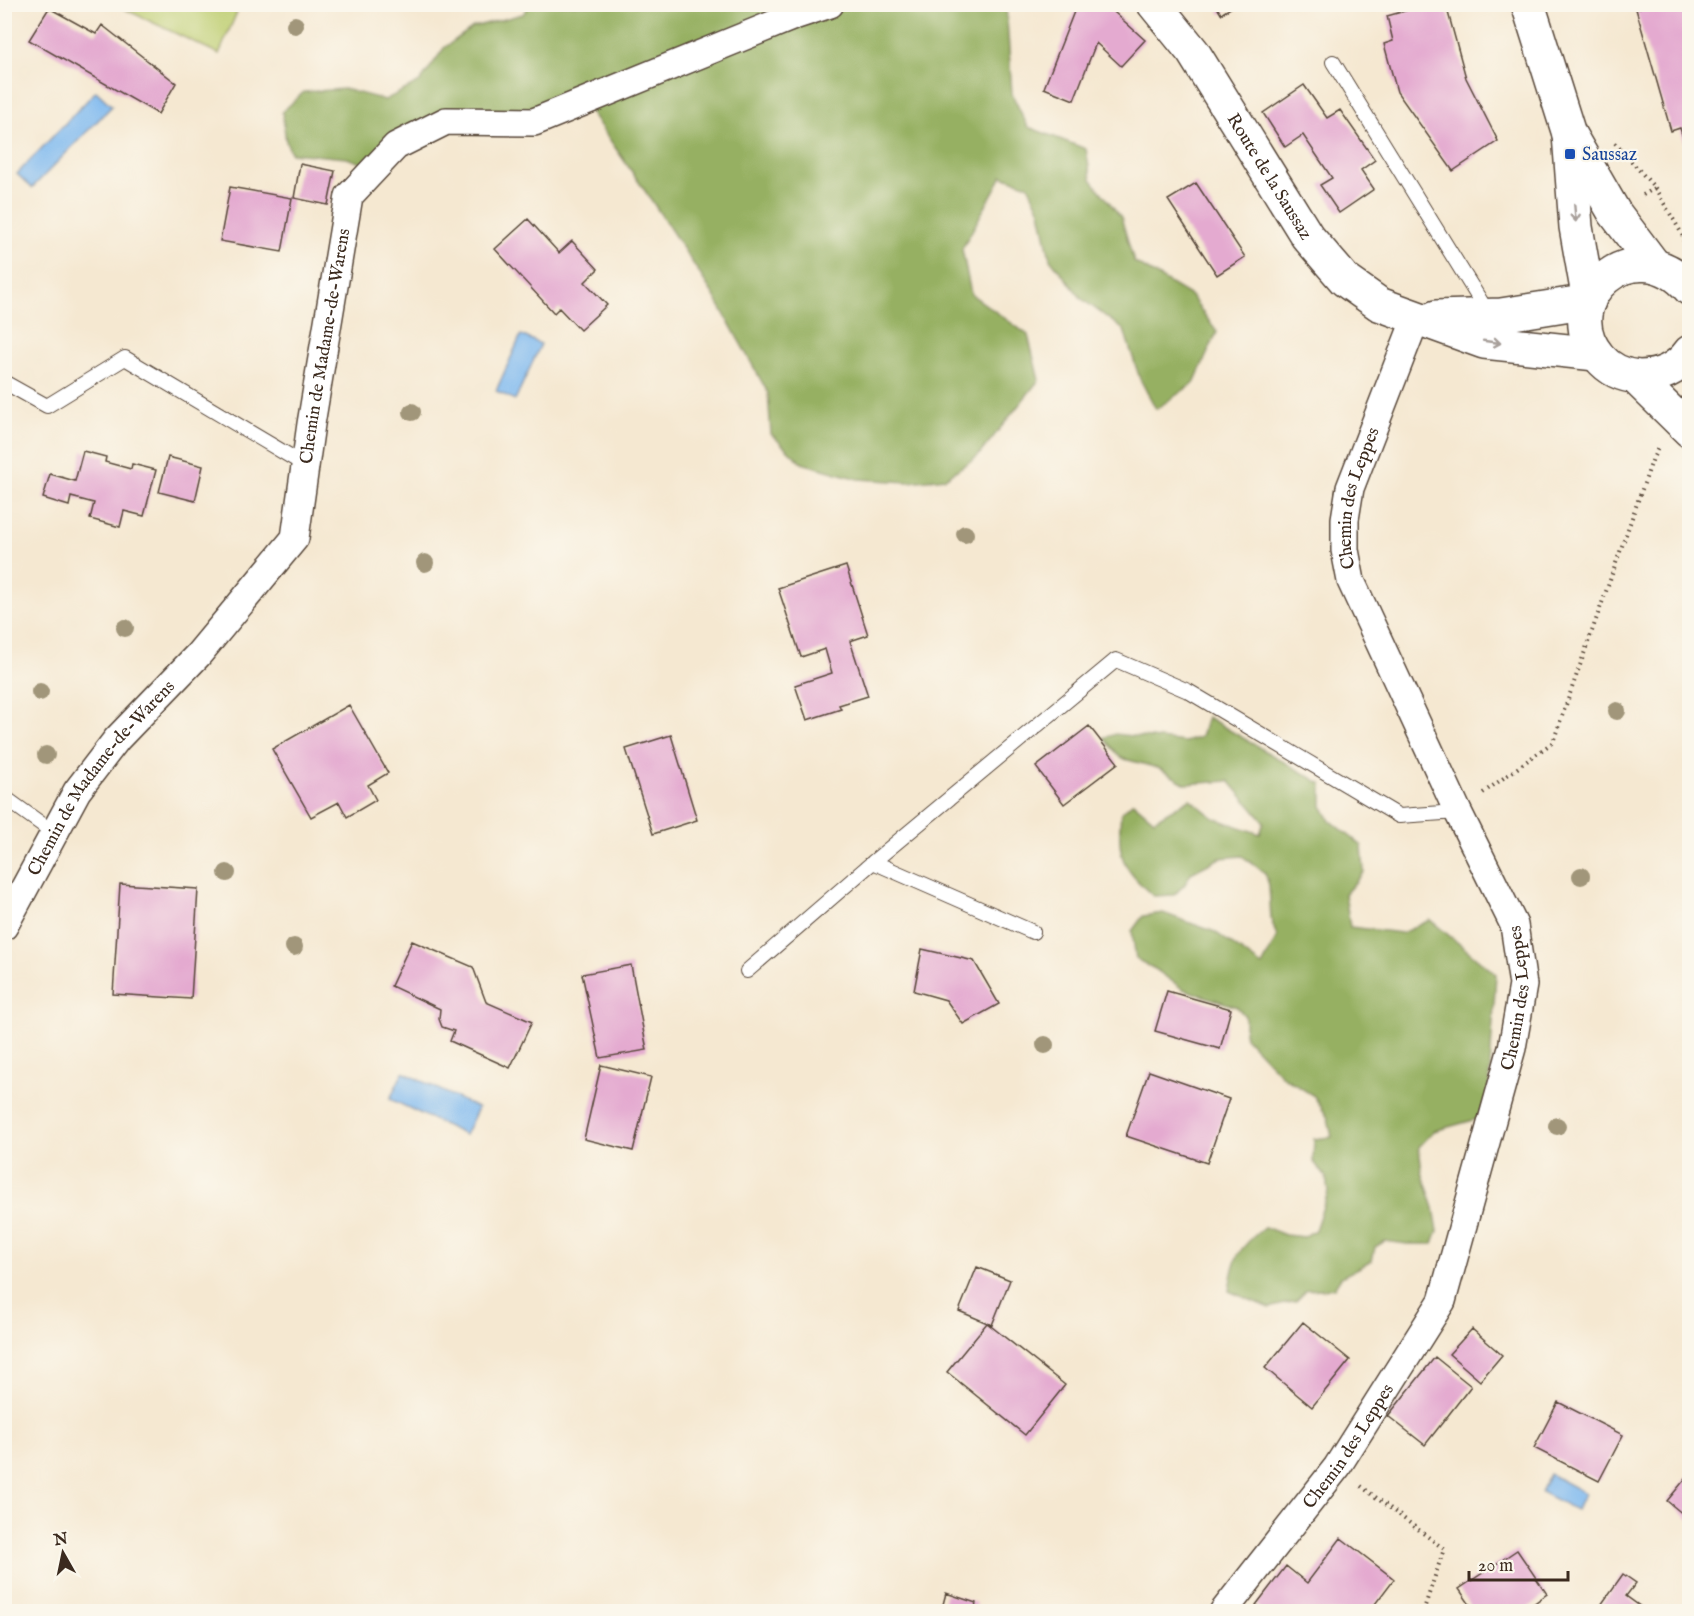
<svg xmlns="http://www.w3.org/2000/svg" width="1694" height="1616" font-family="'IM FELL English',serif">
<style>
.green{fill:#bdcd6f;stroke:#7c7c46;stroke-width:1.5}
.forest{fill:#96b062;stroke:#686d40;stroke-width:1.5}
.water{fill:#7db8ef;stroke:#5c7186;stroke-width:1.5}
.building{fill:#e4aad0}
.lines{fill:none;stroke-linecap:round;stroke-linejoin:round}
.lane-casing{stroke:#574639;stroke-width:16}
.street-casing{stroke:#574639;stroke-width:30}
.secondary-casing{stroke:#574639;stroke-width:36}
.path{stroke:#574639;stroke-width:4;stroke-dasharray:1.5 4.5;stroke-linecap:butt}
.lane{stroke:#fff;stroke-width:14}
.street{stroke:#fff;stroke-width:27}
.secondary{stroke:#fff;stroke-width:33}
.tree{fill:#a1967a}
.oneway{stroke:#a79f9a}
.transit-dot{fill:#1a4fb4;stroke:#fbf7ec;stroke-width:2}
.labels{text-anchor:middle;stroke-width:4.5;stroke-linejoin:round;paint-order:stroke}
.transit-label{font-size:18px;fill:#164399;stroke:#fbf7ec;text-anchor:start}
.street-label{font-size:18px;fill:#3b2a1e;stroke:#fbf7ec}
</style>
<rect width="100%" height="100%" fill="#fbf7ec"/>
<filter id="ink" filterUnits="userSpaceOnUse"><feTurbulence type="fractalNoise" baseFrequency=".0167" numOctaves="2"/><feDisplacementMap in="SourceGraphic" scale="12" xChannelSelector="R" yChannelSelector="G"/><feConvolveMatrix kernelMatrix="1 2 1 2 8 2 1 2 1" color-interpolation-filters="sRGB"/></filter>
<filter id="wash" filterUnits="userSpaceOnUse"><feTurbulence type="fractalNoise" baseFrequency=".008" numOctaves="4" result="noise"/><feDisplacementMap in="SourceGraphic" scale="24" xChannelSelector="R" yChannelSelector="G"/><feGaussianBlur stdDeviation="1.35" result="paint"/><feColorMatrix in="noise" values="0 0 0 0 0 0 0 0 0 0 0 0 0 0 0 0 0 1.4 0 .05"/><feComposite in="paint" operator="in"/></filter>
<g filter="url(#wash)">
<rect width="100%" height="100%" fill="#f5e8d1"/>
<!-- green -->
<path class="green" d="M 116,5 L 240,4 L 240,5 L 219,54 Z"/>
<!-- forest -->
<path class="forest" d="M 530,5 L 1006,5 L 1012,94 L 1028,127 L 1086,149 L 1091,179 L 1121,217 L 1134,262 L 1191,296 L 1217,332 L 1194,383 L 1156,409 L 1140,379 L 1124,330 L 1082,299 L 1050,259 L 1040,211 L 1028,185 L 1002,176 L 962,249 L 971,294 L 1028,335 L 1039,380 L 978,456 L 945,478 L 909,482 L 858,479 L 802,463 L 771,434 L 768,393 L 713,294 L 652,201 L 590,111 L 446,121 L 374,168 L 347,158 L 291,153 L 286,141 L 282,112 L 304,92 L 344,89 L 385,100 L 420,82 L 444,48 L 473,27 L 523,14 Z
M 1207,717 L 1322,784 L 1322,806 L 1330,820 L 1362,846 L 1364,872 L 1345,894 L 1350,927 L 1402,933 L 1430,920 L 1496,974 L 1488,1098 L 1477,1119 L 1434,1131 L 1419,1147 L 1422,1172 L 1434,1208 L 1438,1231 L 1433,1244 L 1407,1244 L 1385,1241 L 1375,1247 L 1372,1261 L 1341,1277 L 1334,1288 L 1307,1290 L 1296,1301 L 1269,1308 L 1229,1291 C 1233,1258 1238,1248 1265,1227 L 1285,1235 L 1304,1237 L 1315,1230 L 1328,1192 L 1326,1177 L 1313,1161 L 1314,1139 L 1332,1137 L 1328,1118 L 1314,1096 L 1283,1077 L 1245,1037 L 1245,1016 L 1237,1007 L 1183,989 L 1155,969 L 1136,959 L 1132,931 L 1143,916 L 1163,913 L 1215,932 L 1262,966 L 1277,937 L 1271,919 L 1269,885 L 1265,873 L 1242,856 L 1220,858 L 1191,873 L 1185,884 L 1174,895 L 1153,896 C 1121,867 1117,856 1121,813 L 1133,802 L 1154,820 L 1190,799 L 1214,818 L 1260,834 L 1264,822 L 1229,781 L 1186,784 L 1158,768 L 1121,758 L 1104,738 L 1115,734 L 1185,742 L 1201,737 Z"/>
<!-- water -->
<path class="water" d="M 96,91 L 112,106 L 32,188 L 17,174 Z
M 521,335 L 541,344 L 515,400 L 496,391 Z
M 403,1072 L 478,1108 L 465,1135 L 390,1099 Z
M 1550,1474 L 1585,1493 L 1576,1510 L 1541,1492 Z"/>
<g id="blocks">
<!-- building -->
<path class="building" d="M 1077,4 L 1105,4 L 1145,40 L 1121,66 L 1096,43 L 1074,100 L 1044,88 Z
M 1215,4 L 1237,4 L 1221,14 Z
M 1650,4 L 1690,4 L 1690,159 L 1680,128 L 1671,131 L 1636,9 Z
M 1426,5 L 1446,5 L 1466,78 L 1498,141 L 1453,171 L 1397,92 L 1384,44 L 1393,41 L 1387,16 Z
M 49,8 L 96,34 L 102,25 L 176,83 L 158,114 L 29,40 Z
M 1304,85 L 1327,118 L 1340,110 L 1375,160 L 1361,170 L 1374,189 L 1339,213 L 1320,185 L 1332,178 L 1303,135 L 1285,147 L 1263,113 Z
M 300,164 L 335,171 L 328,205 L 294,198 Z
M 1196,183 L 1245,257 L 1217,275 L 1168,200 Z
M 230,187 L 292,198 L 282,252 L 220,241 Z
M 528,219 L 559,253 L 572,241 L 598,269 L 585,282 L 607,305 L 580,330 L 559,308 L 554,313 L 495,249 Z
M 83,451 L 106,457 L 105,462 L 131,469 L 132,464 L 156,470 L 144,516 L 124,511 L 120,527 L 90,519 L 94,503 L 71,497 L 69,506 L 43,498 L 50,474 L 75,481 Z
M 168,457 L 203,466 L 195,501 L 159,492 Z
M 846,566 L 868,635 L 850,641 L 868,696 L 839,705 L 841,709 L 807,720 L 795,685 L 832,673 L 825,649 L 801,657 L 778,588 Z
M 349,705 L 388,773 L 368,785 L 376,800 L 347,817 L 339,802 L 311,817 L 272,749 Z
M 1089,726 L 1118,763 L 1064,804 L 1036,767 Z
M 671,735 L 697,820 L 653,834 L 626,749 Z
M 120,884 L 198,889 L 191,999 L 113,994 Z
M 412,941 L 473,967 L 486,1002 L 532,1022 L 510,1068 L 450,1041 L 454,1031 L 442,1027 L 439,1019 L 440,1009 L 391,986 Z
M 922,949 L 974,961 L 999,1004 L 963,1024 L 946,1000 L 914,991 Z
M 631,965 L 647,1050 L 600,1058 L 582,974 Z
M 1167,991 L 1231,1009 L 1220,1049 L 1155,1031 Z
M 601,1065 L 651,1077 L 633,1151 L 584,1139 Z
M 1149,1071 L 1229,1099 L 1207,1163 L 1126,1136 Z
M 977,1267 L 1010,1280 L 992,1325 L 959,1311 Z
M 1303,1322 L 1350,1360 L 1312,1407 L 1265,1368 Z
M 987,1323 L 1065,1385 L 1025,1435 L 947,1372 Z
M 1472,1329 L 1502,1355 L 1480,1381 L 1449,1354 Z
M 1435,1357 L 1471,1386 L 1425,1445 L 1388,1416 Z
M 1558,1402 L 1623,1435 L 1599,1481 L 1534,1448 Z
M 1690,1473 L 1690,1520 L 1667,1501 Z
M 1341,1538 L 1394,1579 L 1369,1612 L 1264,1612 L 1256,1605 L 1286,1566 L 1307,1583 Z
M 1517,1550 L 1547,1594 L 1522,1612 L 1475,1612 L 1459,1589 Z
M 1623,1574 L 1636,1583 L 1626,1596 L 1641,1607 L 1638,1612 L 1596,1612 Z
M 946,1593 L 976,1603 L 974,1612 L 941,1612 Z"/>
</g>
</g>
<g filter="url(#ink)">
<use href="#blocks" fill-opacity="0" stroke="#574639" stroke-width="1.5"/>
<g class="lines">
<defs>
<path id="lane" d="M 1333,62 L 1488,313
M 4,382 L 47,406 L 125,358 L 305,465
M 4,797 L 54,833
M 873,862 L 1033,932
M 747,971 L 873,862 L 1116,660 L 1188,691 L 1399,816 L 1458,812"/>
<g id="street">
<path id="s1" d="M 4,926 L 77,791 L 117,739 L 198,655 L 295,538 L 311,424 L 349,196 L 396,146 L 446,121 L 534,122 L 794,16 L 830,4"/>
<path id="s2" d="M 1223,1612 L 1337,1467 L 1442,1301 L 1512,1048 L 1523,985 L 1514,925 L 1458,812 L 1351,581 L 1345,550 L 1345,519 L 1350,488 L 1416,318"/>
</g>
<g id="secondary">
<path id="s3" d="M 1154,4 L 1193,52 L 1307,236 L 1345,280 L 1379,304 L 1484,342 L 1596,354"/>
<path d="M 1528,4 L 1569,134 L 1614,212 L 1654,265"/>
<path d="M 1690,289 C 1635,225 1551,300 1599,357 C 1609,369 1623,376 1639,377 C 1659,377 1678,369 1690,352"/>
<path d="M 1436,317 L 1501,315 L 1589,301 L 1576,227 L 1569,134"/>
<path d="M 1635,377 L 1690,431"/>
</g>
</defs>
<!-- lane casing -->
<use href="#lane" class="lane-casing"/>
<!-- street casing -->
<use href="#street" class="street-casing"/>
<!-- secondary casing -->
<use href="#secondary" class="secondary-casing"/>
<!-- path -->
<path class="path" d="M 1615,143 L 1655,188 L 1682,234 L 1684,242
M 1643,195 L 1655,188
M 1483,793 L 1553,742 L 1653,458 L 1659,446
M 1361,1486 L 1444,1549 L 1423,1612"/>
<!-- lane -->
<use href="#lane" class="lane"/>
<!-- street -->
<use href="#street" class="street"/>
<!-- secondary -->
<use href="#secondary" class="secondary"/>
</g>
<!-- trees -->
<g class="tree">
<circle cx="295" cy="25" r="9"/>
<circle cx="412" cy="412" r="9"/>
<circle cx="965" cy="534" r="9"/>
<circle cx="425" cy="563" r="9"/>
<circle cx="125" cy="628" r="9"/>
<circle cx="40" cy="692" r="9"/>
<circle cx="1617" cy="711" r="9"/>
<circle cx="46" cy="755" r="9"/>
<circle cx="227" cy="873" r="9"/>
<circle cx="1581" cy="876" r="9"/>
<circle cx="294" cy="947" r="9"/>
<circle cx="1045" cy="1045" r="9"/>
<circle cx="1557" cy="1126" r="9"/>
</g>
<!-- one-way arrows -->
<defs><path id="oneway-shaft" d="M-6 0H5M1.5-3L5.5 0L1.5 3" fill="none" stroke-width="1.6" stroke-linecap="round" stroke-linejoin="round" transform="scale(1.5)"/></defs>
<g class="oneway">
<use href="#oneway-shaft" transform="translate(1575 213) rotate(85)"/>
<use href="#oneway-shaft" transform="translate(1492 342) rotate(8)"/>
</g>
</g>
<!-- markers -->
<rect class="transit-dot" x="1564" y="148" width="12" height="12" rx="3"/>
<g class="labels">
<!-- transit labels -->
<g class="transit-label">
<text x="1582" y="160">Saussaz</text>
</g>
<!-- street labels -->
<g class="street-label">
<text dy="6" stroke="none"><textPath href="#s3" startOffset="208">Route de la Saussaz</textPath></text>
<text dy="6" stroke="none"><textPath href="#s1" startOffset="682">Chemin de Madame-de-Warens</textPath></text>
<text dy="6" stroke="none"><textPath href="#s2" startOffset="1234">Chemin des Leppes</textPath></text>
<text dy="6" stroke="none"><textPath href="#s1" startOffset="178">Chemin de Madame-de-Warens</textPath></text>
<text dy="6" stroke="none"><textPath href="#s2" startOffset="694">Chemin des Leppes</textPath></text>
<text dy="6" stroke="none"><textPath href="#s2" startOffset="208">Chemin des Leppes</textPath></text>
</g>
</g>
<!-- margin -->
<rect width="1694" height="1616" fill="none" stroke="#fbf7ec" stroke-width="24"/>
<!-- north arrow -->
<g transform="translate(63 1553) rotate(351)" stroke="#fbf7ec" stroke-width="4.5" paint-order="stroke">
<path d="M0-4.5L10 22L0 15L-10 22Z" fill="#3b2a1e"/>
<text y="-9" font-size="16" font-weight="bold" text-anchor="middle" fill="#3b2a1e">N</text>
</g>
<!-- scale -->
<path d="M1469 1571v9h99v-9" fill="none" stroke="#3b2a1e" stroke-width="3"/>
<text x="1478" y="1571" font-size="18" fill="#3b2a1e" stroke="#fbf7ec" stroke-width="4.5" paint-order="stroke">20 m</text>
</svg>
